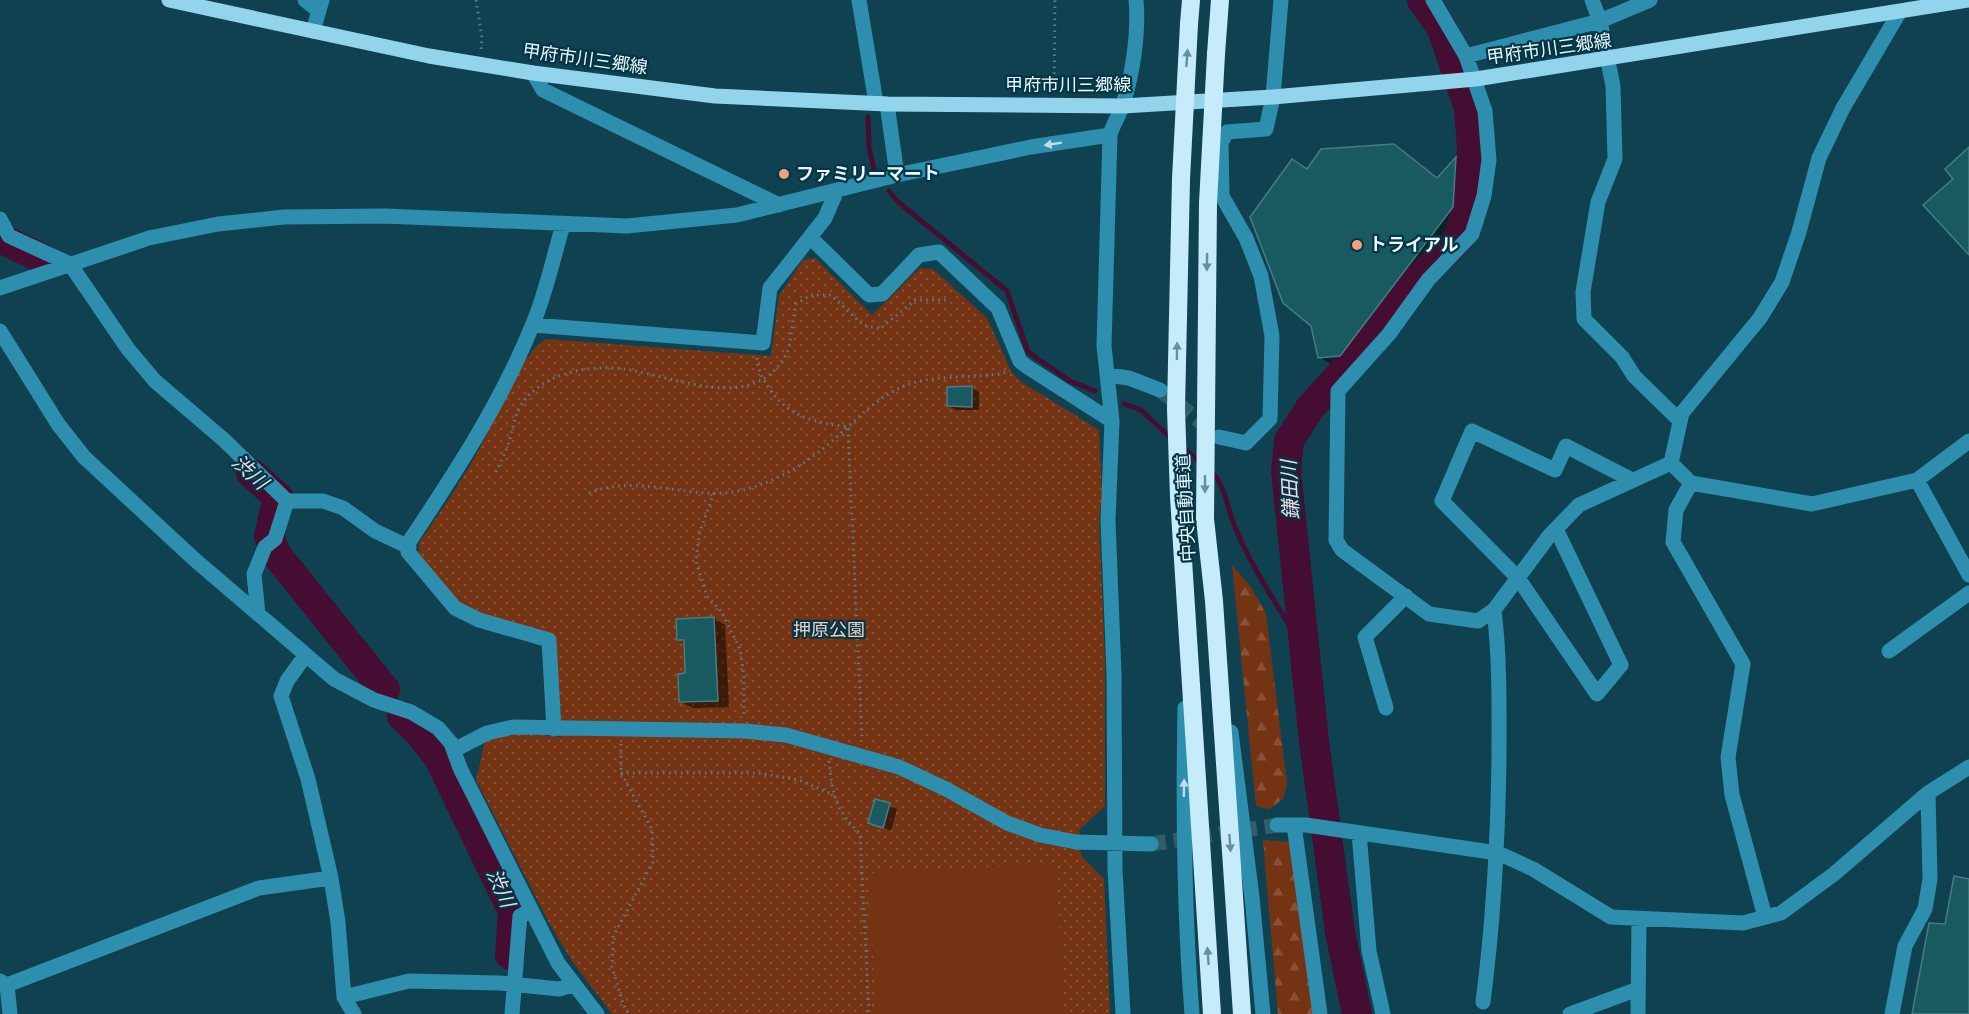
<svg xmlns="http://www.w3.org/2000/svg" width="1969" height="1014" font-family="'Fira Sans Condensed','Noto Sans JP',sans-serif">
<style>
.grass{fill:url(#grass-dots)}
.forest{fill:url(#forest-firs)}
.garden{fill:#743312}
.shadow{fill:#0007;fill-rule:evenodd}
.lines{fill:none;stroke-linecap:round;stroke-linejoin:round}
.stream{stroke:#450d32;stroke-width:5}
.river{stroke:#450d32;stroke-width:30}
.building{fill:#195a60;stroke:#477c82;stroke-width:1.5}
.minor-tunnel{stroke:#315c6b;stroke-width:15;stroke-dasharray:15 8;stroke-linecap:butt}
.path{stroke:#5a7f8b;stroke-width:3;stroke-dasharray:1.5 4.5;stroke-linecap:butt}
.minor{stroke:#2e8eae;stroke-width:15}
.major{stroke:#93d4ed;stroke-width:15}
.highway{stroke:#c6ecfb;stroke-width:18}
.highway-bridge{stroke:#c6ecfb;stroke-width:18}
.oneway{fill:#6491a0}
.oneway2{fill:#bbdeea}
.poi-dot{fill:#f1a17d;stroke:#023646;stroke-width:2}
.labels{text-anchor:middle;stroke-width:4.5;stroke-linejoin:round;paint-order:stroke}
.street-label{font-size:18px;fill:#eaf8fe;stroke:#023646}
.poi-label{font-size:18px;font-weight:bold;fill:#eaf8fe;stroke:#023646;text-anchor:start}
.park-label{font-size:18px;fill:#eccfc2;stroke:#023646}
.water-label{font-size:20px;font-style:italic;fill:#f3d6e5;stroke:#023646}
</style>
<defs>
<pattern id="grass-dots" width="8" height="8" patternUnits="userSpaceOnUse" patternTransform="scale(1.5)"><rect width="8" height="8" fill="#743312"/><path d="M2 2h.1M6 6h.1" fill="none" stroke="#885136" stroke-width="1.8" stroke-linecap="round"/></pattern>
<pattern id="forest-firs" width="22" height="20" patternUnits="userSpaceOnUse" patternTransform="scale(1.5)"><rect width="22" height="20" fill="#743312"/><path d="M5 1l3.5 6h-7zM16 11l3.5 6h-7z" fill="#885136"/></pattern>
</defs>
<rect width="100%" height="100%" fill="#104151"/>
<!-- grass -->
<path class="grass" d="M 815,258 L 872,315 L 920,268 L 933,269 L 987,318 L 1012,373 L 1023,383 L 1099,430 L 1102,495 L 1099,523 L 1105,660 L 1105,806 L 1079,830 L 1081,855 L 1104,879 L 1110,1014 L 612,1014 L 572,961 L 548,921 L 476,780 L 485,742 L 504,732 L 563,737 L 554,637 L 474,614 L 455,604 L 419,555 L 419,543 C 439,514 460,484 477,453 C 492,426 521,352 546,339 L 771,356 L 779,296 L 803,260 Z"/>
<!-- forest -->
<path class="forest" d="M 1232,565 L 1251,587 L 1266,614 L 1287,784 L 1283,799 L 1269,809 L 1256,806 Z
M 1263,840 L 1290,842 L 1314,1014 L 1278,1014 Z"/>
<!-- garden -->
<path class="garden" d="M 1056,864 L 1064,1014 L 876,1014 L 869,873 Z"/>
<!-- shadow -->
<path class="shadow" d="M 1394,146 L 1439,178 L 1456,159 L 1467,165 L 1464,214 L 1352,362 L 1331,364 L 1319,357 L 1308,170 ZM 1456,176 L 1454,215 L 1451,215 L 1453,180 Z
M 972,388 L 979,392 L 979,410 L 956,410 L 948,406 Z
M 714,618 L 725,625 L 729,707 L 693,708 L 681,702 L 687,675 L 685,643 L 679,639 Z
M 876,800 L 897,809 L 891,831 L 870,822 Z"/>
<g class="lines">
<!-- stream -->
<path class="stream" d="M 868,117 L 869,146 L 874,171
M 889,191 L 897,201 L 1007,291 L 1028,352 L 1070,381 L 1095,391
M 1124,404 L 1141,410 L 1173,440
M 1183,447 L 1201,463
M 1210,471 C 1223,481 1226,501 1231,516 C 1247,562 1278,606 1303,647"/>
<!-- river -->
<path class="river" d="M 0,238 L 43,259
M 251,473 L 278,497 L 269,536 L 276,554 L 385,690
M 402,716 L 421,735 L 439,758 L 513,912 L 510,955
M 1357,1014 L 1340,932 L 1314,741 L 1286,471 L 1289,441 L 1310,408 L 1376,335 L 1405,293 L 1458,239 L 1467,209 L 1472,148 L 1469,108 L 1442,29 L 1422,0"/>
</g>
<!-- building -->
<path class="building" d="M 1394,144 L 1437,178 L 1456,157 L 1453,207 L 1340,356 L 1318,358 L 1311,326 L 1283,303 L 1250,217 L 1292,159 L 1307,169 L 1321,149 Z
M 1969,147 L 1969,255 L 1923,205 L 1953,179 L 1945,169 Z
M 972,386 L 972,407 L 947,406 L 947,387 Z
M 714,617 L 718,701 L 679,702 L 678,674 L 685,673 L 684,640 L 677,640 L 676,619 Z
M 875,799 L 890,803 L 883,828 L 868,823 Z
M 1954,876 L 1969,879 L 1969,1014 L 1912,1014 L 1929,923 L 1945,924 Z"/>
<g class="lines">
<!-- minor-tunnel -->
<path class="minor-tunnel" d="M 1160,390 L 1212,431
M 1151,844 L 1277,825"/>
<!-- path -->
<path class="path" d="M 476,0 L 482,38 L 481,50
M 1054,92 L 1055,0
M 757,358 C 758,370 762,378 769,388 C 789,418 815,422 848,427 L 862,741
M 496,472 C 501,461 507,450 510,438 C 516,419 514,410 530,394 C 554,370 598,364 629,370 C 680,378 755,414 787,353 C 791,344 793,316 796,304 L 811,295 L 831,295 L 863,325 L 880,329 L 915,300 L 950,300
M 589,493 C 639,472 696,504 747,489 C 772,482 795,470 816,454 C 845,433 868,402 902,387 C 935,372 975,381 1010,371
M 714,493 L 699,534 L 696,562 L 707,596 L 721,611 L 740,649 L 744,677 L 744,717
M 621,744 L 621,773 L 652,829 L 653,862 L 613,937 L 612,967 L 623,1004 L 629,1014
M 829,761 C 833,797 835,808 860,834 L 869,1014
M 621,773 L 758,773 L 799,780 L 834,795"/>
<!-- minor -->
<path class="minor" d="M 305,0 L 319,11
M 859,0 L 876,103
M 1433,0 L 1466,56 L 1485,111 L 1489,160 L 1484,196 L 1472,234 L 1428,280 L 1389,334 L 1338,391 L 1336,540 L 1342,550 L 1429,614 L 1478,621 L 1494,610
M 1650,0 L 1600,21 L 1613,86 L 1615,159 L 1598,202 L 1583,292 L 1584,319 L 1622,357 L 1634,376 L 1680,421
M 313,31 L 322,0
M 1466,56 L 1600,21 L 1592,0
M 533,73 L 543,90 L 779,205
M 887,104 L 897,175
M 0,219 L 9,236 L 70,264 L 128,349 L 155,381 L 224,440 L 287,501 L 275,539 L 265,547 L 254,574 L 258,614
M 810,237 L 869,295 L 882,294 L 919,255 L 939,252 L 998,308 L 1020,361 L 1026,366 L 1112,421
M 0,288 L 149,238 L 218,224 L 284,217 L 384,216 L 627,226 L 737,215 L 897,175 L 1031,147 L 1110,135
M 533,325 L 763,343 L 770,288 L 825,218 L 837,190
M 0,331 L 58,424 L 84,457 L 194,559 L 334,679 L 374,700 L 411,712 L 438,728 L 451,743 L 460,768 L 558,963 L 597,1014
M 1107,375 L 1129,378 L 1160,390
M 1219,437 L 1246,443 L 1270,419 L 1272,336 L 1261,276 L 1246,238 L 1222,196 L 1221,143 L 1227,132 L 1266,129 L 1273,97 L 1281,0
M 1671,463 L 1691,483 L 1812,504 L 1917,480 L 1969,441
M 1917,480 L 1969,575
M 1691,483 L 1676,510 L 1673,542 L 1743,664 L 1728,757 L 1732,795 L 1765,917
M 287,501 L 323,501 L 343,508 L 375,531 L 409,547
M 1556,529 L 1621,665 L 1597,694 L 1518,578 L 1442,501 L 1472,431 L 1555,470 L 1566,446 L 1632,480
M 1889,651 L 1969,593
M 305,656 L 287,681 L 281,696 L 308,779 L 331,878 L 338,922 L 344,997 L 354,1014
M 1185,708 C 1183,810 1184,912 1192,1014
M 1386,708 L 1365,637 L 1406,596
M 554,729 L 549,640 L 479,620 L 455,608 L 408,552 L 409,542 C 455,473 501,403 532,326 C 546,294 553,258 563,225
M 1231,732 L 1252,897 L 1263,1014
M 454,750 L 487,733 L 513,727 L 744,731 L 786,735 L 899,767 L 946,789 L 1007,823 L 1040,835 L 1076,842 L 1151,844
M 1277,825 L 1306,825 L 1498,853 L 1533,869 L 1611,917 L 1743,923 L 1781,913 L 1834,874 L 1928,793 L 1969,767
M 1294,825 L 1320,1014
M 1359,833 L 1369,951 L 1383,1014
M 0,981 L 7,985 L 259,888 L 331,878
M 7,985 L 10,1014
M 344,997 L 409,981 L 500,983 L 559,989 L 573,985
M 1483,1002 C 1494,917 1498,841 1499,756 C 1499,707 1500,659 1494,610 L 1549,536 L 1579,505 L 1671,463 L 1682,413 L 1760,318 L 1782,282 L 1799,232 L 1819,158 L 1843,108 L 1899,13
M 512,1014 L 520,916 L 531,910
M 1123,1014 L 1115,870 L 1114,674 L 1108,521 L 1112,421 L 1104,346 L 1110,135 C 1113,123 1120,115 1123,104 C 1133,73 1139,32 1136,0
M 1570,1014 L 1638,989
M 1638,1014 L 1639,919
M 1892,1014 L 1905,946 L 1925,909 L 1930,879 L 1928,793"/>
<!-- major -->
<path class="major" d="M 169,0 L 429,56 L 533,73 L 715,96 L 887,104 L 1123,106 L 1273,97 L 1476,79 L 1968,0"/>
<!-- highway -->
<path class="highway" d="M 1189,24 L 1191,0
M 1216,54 L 1220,0
M 1181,179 L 1176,409 L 1179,497 L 1212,1014
M 1208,203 L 1205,519 L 1214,601 L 1242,1014"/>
<!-- highway-bridge -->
<path class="highway-bridge" d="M 1181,179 L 1189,24
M 1208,203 L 1216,54"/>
</g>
<!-- one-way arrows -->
<defs><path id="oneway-solid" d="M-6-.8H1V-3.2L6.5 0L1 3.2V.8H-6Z" transform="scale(1.5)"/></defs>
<g class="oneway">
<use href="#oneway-solid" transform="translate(1187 58) rotate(-86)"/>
<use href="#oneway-solid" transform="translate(1207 262) rotate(91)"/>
<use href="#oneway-solid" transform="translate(1177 351) rotate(-89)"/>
<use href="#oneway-solid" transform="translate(1205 484) rotate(90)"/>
<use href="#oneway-solid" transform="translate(1230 843) rotate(86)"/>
<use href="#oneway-solid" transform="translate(1208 956) rotate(-94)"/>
</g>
<g class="oneway2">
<use href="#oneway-solid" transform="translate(1053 144) rotate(171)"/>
<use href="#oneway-solid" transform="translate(1184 788) rotate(-89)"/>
</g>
<!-- markers -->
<g class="poi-dot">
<circle cx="784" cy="174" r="6"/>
<circle cx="1357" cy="245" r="6"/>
</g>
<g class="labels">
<!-- street labels -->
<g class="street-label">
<text transform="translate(1549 49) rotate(-8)" y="6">甲府市川三郷線</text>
<text transform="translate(585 59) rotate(8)" y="6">甲府市川三郷線</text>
<text x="1068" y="91">甲府市川三郷線</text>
<text transform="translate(1186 508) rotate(-93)" y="6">中央自動車道</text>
</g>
<!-- poi labels -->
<g class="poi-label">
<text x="796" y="180">ファミリーマート</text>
<text x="1369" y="251">トライアル</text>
</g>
<!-- park labels -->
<g class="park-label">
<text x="829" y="636">押原公園</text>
</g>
<!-- water labels -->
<g class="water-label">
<text transform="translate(250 472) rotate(42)" y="7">渋川</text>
<text transform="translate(1290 490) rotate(-93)" y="7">鎌田川</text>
<text transform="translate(501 888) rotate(66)" y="7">渋川</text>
</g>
</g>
</svg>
